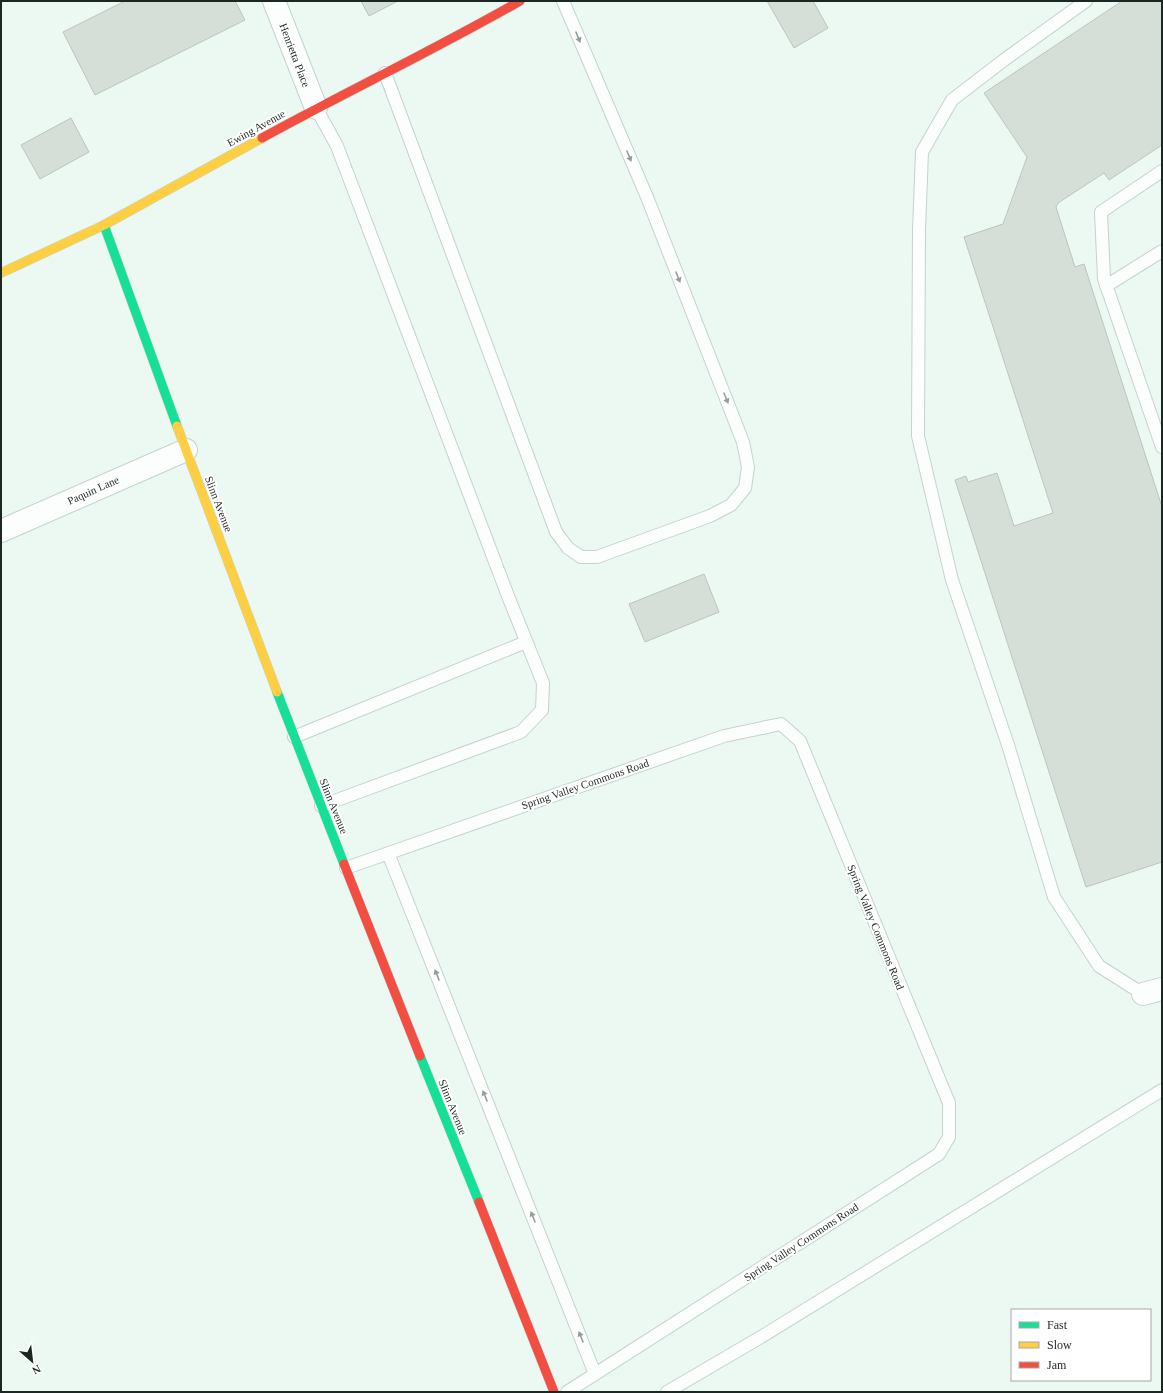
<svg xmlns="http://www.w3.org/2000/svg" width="1163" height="1393" font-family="'Times New Roman',serif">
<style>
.building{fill:#d5dfd8;stroke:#bcc5bf}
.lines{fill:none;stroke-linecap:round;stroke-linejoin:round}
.lane-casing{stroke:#c6d2cc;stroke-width:14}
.street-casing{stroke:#c6d2cc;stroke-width:24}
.fast-casing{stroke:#c6d2cc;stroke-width:10}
.slow-casing{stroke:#c6d2cc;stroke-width:10}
.jam-casing{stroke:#c6d2cc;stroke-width:10}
.lane{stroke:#fcfefd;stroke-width:12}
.street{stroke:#fcfefd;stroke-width:22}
.fast{stroke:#16e098;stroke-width:9}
.slow{stroke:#ffcf43;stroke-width:9}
.jam{stroke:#f24e42;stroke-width:9}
.oneway{fill:#979d9b}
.labels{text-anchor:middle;stroke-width:4;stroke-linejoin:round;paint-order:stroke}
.street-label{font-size:11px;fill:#1c2723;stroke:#fff}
</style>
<rect width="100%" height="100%" fill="#ecf8f2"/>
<!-- building -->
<path class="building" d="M 125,1 L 235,1 L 245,20 L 95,95 L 63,32 Z
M 361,1 L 398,1 L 369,16 Z
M 767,1 L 813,1 L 828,28 L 794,48 Z
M 1122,1 L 1162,1 L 1162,145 L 1109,180 L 1104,173 L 1058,203 L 1056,207 L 1075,267 L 1084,264 L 1162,507 L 1162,862 L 1086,887 L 955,480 L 966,476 L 968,482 L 997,473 L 1014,526 L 1053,513 L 964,237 L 1003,224 L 1027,157 L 984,93 Z
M 71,118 L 89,152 L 40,179 L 21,145 Z
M 704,574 L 719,612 L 645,642 L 629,604 Z"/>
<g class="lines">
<defs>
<path id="lane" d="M 1086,1 L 1004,60 L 952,100 L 922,152 L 919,230 L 918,436 L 952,580 L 1008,745 L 1054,897 L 1099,966 L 1143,994
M 385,73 L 556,532 L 568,548 L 581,557 L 597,557 L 710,516 L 731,505 L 745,488 L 748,467 L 743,442 L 647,197 L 563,1
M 316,108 L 337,146 L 508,596 L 543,683 L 542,710 L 521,732 L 321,806
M 1162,171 L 1101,212 L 1104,279 L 1162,447
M 1106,286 L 1162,251
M 294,737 L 526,642
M 388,853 L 595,1374
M 346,868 L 724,736 L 781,724 L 800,741 L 949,1103 L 949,1137 L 939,1154 L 567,1392
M 667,1392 L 761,1337 L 1162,1090"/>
<path id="street" d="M 274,1 L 316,108
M 1,531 L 186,450
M 1143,994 L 1162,989"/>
<path id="fast" d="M 104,225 L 177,426
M 277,692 L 344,864
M 420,1056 L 479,1202"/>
<path id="slow" d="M 1,273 L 104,225 L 262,138
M 177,426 L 277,692"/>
<path id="jam" d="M 262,138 C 348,91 436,49 520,1
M 344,864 L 420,1056
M 479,1202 L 554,1392"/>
</defs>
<!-- lane casing -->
<use href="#lane" class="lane-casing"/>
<!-- street casing -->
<use href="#street" class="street-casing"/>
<!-- fast casing -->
<use href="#fast" class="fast-casing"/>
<!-- slow casing -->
<use href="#slow" class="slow-casing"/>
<!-- jam casing -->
<use href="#jam" class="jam-casing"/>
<!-- lane -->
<use href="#lane" class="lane"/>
<!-- street -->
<use href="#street" class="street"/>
<!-- fast -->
<use href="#fast" class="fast"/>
<!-- slow -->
<use href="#slow" class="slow"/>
<!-- jam -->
<use href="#jam" class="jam"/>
</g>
<!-- one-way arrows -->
<defs><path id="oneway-solid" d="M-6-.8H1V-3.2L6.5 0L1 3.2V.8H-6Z"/></defs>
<g class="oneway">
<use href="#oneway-solid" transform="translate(578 37) rotate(67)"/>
<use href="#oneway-solid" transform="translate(629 156) rotate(67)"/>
<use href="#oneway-solid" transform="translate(678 277) rotate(68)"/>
<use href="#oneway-solid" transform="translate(726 398) rotate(68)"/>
<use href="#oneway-solid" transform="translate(437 975) rotate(-112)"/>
<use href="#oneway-solid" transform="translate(485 1096) rotate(-112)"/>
<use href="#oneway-solid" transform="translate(533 1217) rotate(-112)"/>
<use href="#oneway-solid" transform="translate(581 1337) rotate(-112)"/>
</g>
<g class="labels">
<!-- street labels -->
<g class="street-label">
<text transform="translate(295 55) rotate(69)" y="4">Henrietta Place</text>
<text transform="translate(256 128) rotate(-29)" y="4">Ewing Avenue</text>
<text transform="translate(93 490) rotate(-24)" y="4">Paquin Lane</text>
<text transform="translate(219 504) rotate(69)" y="4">Slinn Avenue</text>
<text transform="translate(585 784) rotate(-19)" y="4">Spring Valley Commons Road</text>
<text transform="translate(334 806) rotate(68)" y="4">Slinn Avenue</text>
<text transform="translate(876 927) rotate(68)" y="4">Spring Valley Commons Road</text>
<text transform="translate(453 1107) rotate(68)" y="4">Slinn Avenue</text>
<text transform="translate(801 1242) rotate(-33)" y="4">Spring Valley Commons Road</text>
</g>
</g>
<!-- border -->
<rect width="1163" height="1393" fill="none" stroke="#1c2723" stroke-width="4"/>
<!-- legend -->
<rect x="1011" y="1309" width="140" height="72" fill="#ffffff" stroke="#a4a9a7"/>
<rect x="1019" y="1322" width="20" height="6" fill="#16e098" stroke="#a4a9a7"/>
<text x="1047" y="1329" font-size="12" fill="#1c2723">Fast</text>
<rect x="1019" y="1342" width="20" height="6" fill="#ffcf43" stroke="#a4a9a7"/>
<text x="1047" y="1349" font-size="12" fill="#1c2723">Slow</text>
<rect x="1019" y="1362" width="20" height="6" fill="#f24e42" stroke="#a4a9a7"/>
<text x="1047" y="1369" font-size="12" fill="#1c2723">Jam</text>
<!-- north arrow -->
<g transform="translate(32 1361) rotate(152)" stroke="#ffffff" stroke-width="3" paint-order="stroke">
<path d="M0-3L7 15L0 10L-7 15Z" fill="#1c2723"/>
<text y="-6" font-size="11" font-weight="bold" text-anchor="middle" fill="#1c2723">N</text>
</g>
</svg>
